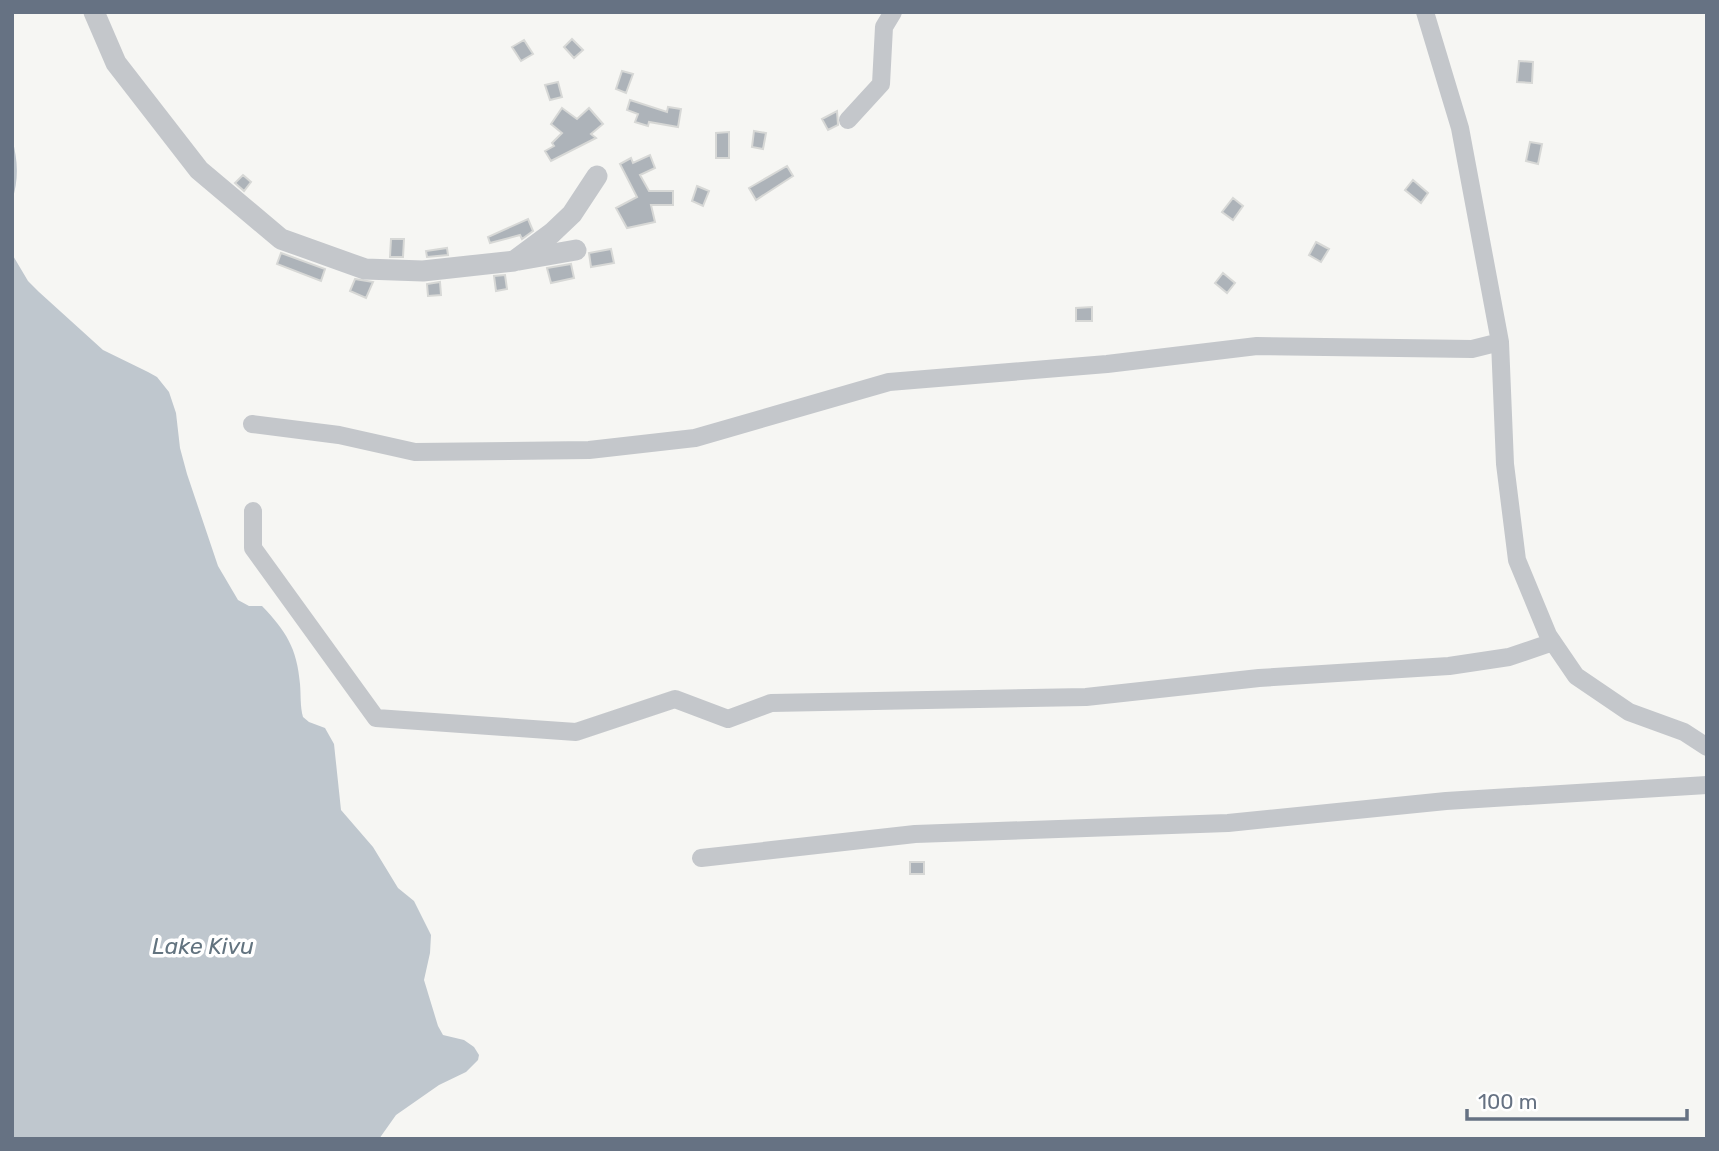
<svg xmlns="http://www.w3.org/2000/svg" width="1719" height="1151" font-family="Rubik,sans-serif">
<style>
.water{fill:#bfc7ce}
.building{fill:#adb3b9;stroke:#d7d8d6;stroke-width:2}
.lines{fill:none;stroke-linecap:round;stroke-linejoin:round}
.minor{stroke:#c4c7cb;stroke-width:18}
.tertiary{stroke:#c4c7cb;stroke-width:21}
.labels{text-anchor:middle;stroke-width:7;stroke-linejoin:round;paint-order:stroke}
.water-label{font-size:23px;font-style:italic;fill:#62737f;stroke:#fff}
</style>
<rect width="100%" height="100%" fill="#f6f6f3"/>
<!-- water -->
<path class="water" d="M 12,138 C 18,161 19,178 12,201 Z
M 12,254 L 28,281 L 39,292 L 103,350 L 148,372 L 157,377 L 169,392 L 176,413 L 180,448 L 187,474 L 218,566 L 238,600 L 249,606 L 262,606 C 286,631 297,648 300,684 C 301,695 300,706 303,717 L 309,722 L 325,728 L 334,744 L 341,810 L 373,847 L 398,888 L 414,901 L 431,935 L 430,953 L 424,980 L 438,1026 L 443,1035 L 464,1040 L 474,1047 L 479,1055 L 478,1060 L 466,1072 L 439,1085 L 396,1115 L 379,1139 L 12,1139 Z"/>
<!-- building -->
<path class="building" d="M 572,39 L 583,50 L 574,58 L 564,47 Z
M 524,40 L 533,54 L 521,61 L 512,47 Z
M 1519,61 L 1533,62 L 1532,83 L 1517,82 Z
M 622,71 L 633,74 L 626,93 L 616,89 Z
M 558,82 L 562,97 L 550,100 L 545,85 Z
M 630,100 L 667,112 L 668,107 L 681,109 L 678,127 L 649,122 L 648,126 L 635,122 L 638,114 L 627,110 Z
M 562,108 L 577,119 L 589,108 L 603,124 L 591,134 L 596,138 L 551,161 L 545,151 L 554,146 L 552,143 L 562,133 L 551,124 Z
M 837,111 L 838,125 L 828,130 L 822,119 Z
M 754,131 L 766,133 L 763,149 L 752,147 Z
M 729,132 L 729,158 L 716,158 L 716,133 Z
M 1530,142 L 1542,144 L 1538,164 L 1526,161 Z
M 650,155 L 655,168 L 640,175 L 649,191 L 673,191 L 673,205 L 651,205 L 655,222 L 627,228 L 616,208 L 637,197 L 620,164 L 631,158 L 633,163 Z
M 787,166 L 793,176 L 756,200 L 749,188 Z
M 243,175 L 251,182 L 244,191 L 235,183 Z
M 1413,180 L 1428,193 L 1421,203 L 1405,190 Z
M 697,186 L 709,191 L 703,206 L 692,201 Z
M 1233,198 L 1243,206 L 1233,220 L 1222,212 Z
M 528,219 L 533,231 L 522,239 L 520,235 L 490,243 L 488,237 Z
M 391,239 L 404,239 L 403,257 L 390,257 Z
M 1316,242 L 1329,249 L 1321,262 L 1309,255 Z
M 447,248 L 448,255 L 427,257 L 426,251 Z
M 611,249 L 614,263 L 591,267 L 589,253 Z
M 281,253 L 325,269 L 321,281 L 277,264 Z
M 571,264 L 574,278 L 551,283 L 547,268 Z
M 1223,273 L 1235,283 L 1227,293 L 1215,283 Z
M 505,275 L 507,289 L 496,291 L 494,276 Z
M 355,279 L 373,282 L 366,298 L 350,291 Z
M 440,282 L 441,295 L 428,296 L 427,284 Z
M 1092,307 L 1092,321 L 1076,321 L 1076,308 Z
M 910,862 L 924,862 L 924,874 L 910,874 Z"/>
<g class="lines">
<!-- minor -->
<path class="minor" d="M 1425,12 L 1460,128 L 1500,342 L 1505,464 L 1517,560 L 1548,635 L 1576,676 L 1629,712 L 1684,732 L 1707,747
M 848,120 L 881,84 L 884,27 L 893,12
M 252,424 L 339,435 L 415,452 L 589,450 L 695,438 L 889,382 L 1107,364 L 1257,346 L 1472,349 L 1500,342
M 253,511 L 253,548 L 376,718 L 576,732 L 675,699 L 728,719 L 771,703 L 1086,697 L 1259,678 L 1449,666 L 1509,657 L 1553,642
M 701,858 L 915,834 L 1228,823 L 1446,801 L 1707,785"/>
<!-- tertiary -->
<path class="tertiary" d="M 94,12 L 116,63 L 199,170 L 281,239 L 365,269 L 423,271 L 514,261 L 552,233 L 572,214 L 597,176
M 519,260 L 576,250"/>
</g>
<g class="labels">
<!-- water labels -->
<g class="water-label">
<text x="203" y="954">Lake Kivu</text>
</g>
</g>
<!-- border -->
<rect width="1719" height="1151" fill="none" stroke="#667283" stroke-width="28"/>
<!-- scale -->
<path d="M1467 1109v10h220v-10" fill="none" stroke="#667283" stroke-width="3.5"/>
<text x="1478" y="1109" font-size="21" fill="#667283" stroke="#ffffff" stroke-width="5" paint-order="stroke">100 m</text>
</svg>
